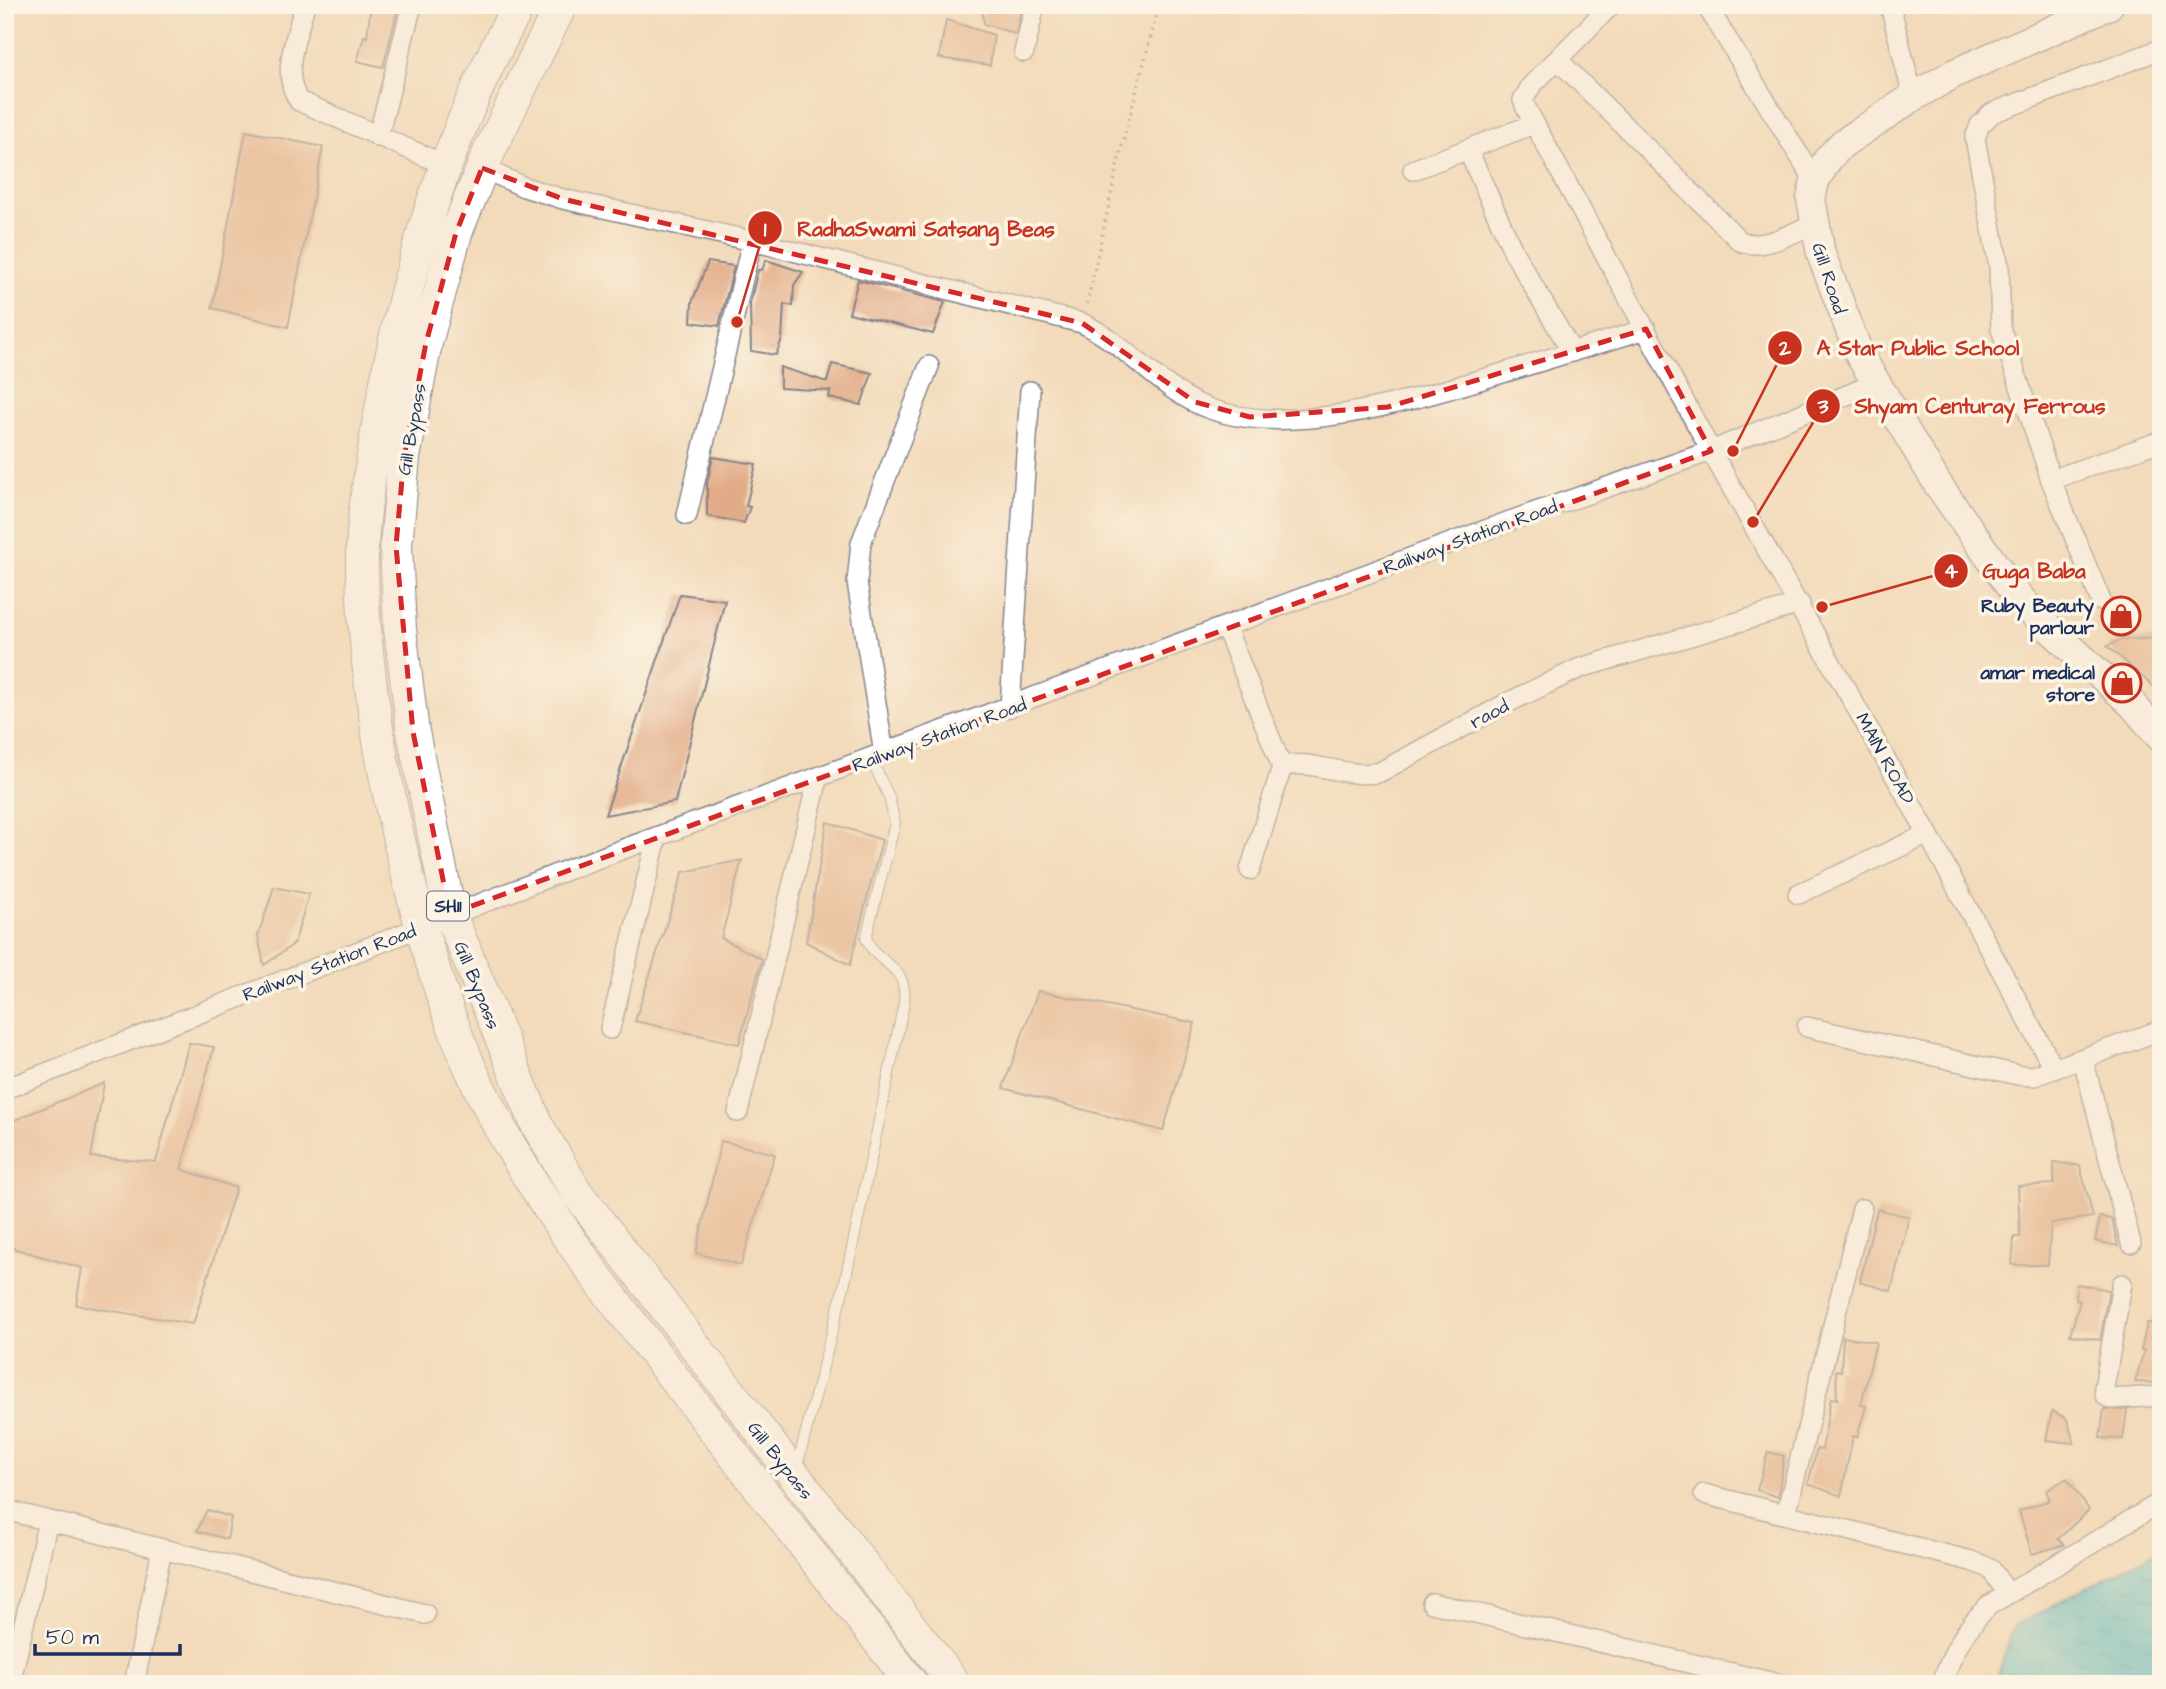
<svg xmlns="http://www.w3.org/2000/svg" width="2166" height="1689" font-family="'Architects Daughter',sans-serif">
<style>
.water{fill:url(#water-ripples);stroke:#3a7a97;stroke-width:2}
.building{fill:#e2ab87}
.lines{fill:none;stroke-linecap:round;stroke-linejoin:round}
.lane-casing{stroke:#86848c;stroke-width:12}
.street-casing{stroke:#86848c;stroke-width:22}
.secondary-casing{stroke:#86848c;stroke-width:31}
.primary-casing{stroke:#86848c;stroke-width:34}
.path{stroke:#86848c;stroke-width:3.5;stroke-dasharray:2 5;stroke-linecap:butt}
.lane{stroke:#fff;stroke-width:10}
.street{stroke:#fff;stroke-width:19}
.secondary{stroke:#fff;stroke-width:28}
.primary{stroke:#fff;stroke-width:32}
.marked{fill:none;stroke:#d62828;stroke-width:5;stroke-dasharray:14 9;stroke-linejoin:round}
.labels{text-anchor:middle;stroke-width:7;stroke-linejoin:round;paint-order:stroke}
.shield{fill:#fcf5e5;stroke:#5e6a86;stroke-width:2}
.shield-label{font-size:18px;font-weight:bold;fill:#1b2f5e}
.street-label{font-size:19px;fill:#1b2f5e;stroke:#fcf5e5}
.poi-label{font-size:19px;font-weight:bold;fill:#1b2f5e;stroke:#fcf5e5;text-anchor:end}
.leader{fill:none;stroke:#c8321e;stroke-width:2.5}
.callout-dot{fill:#c8321e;stroke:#fcf5e5;stroke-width:2.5}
.mark-label{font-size:21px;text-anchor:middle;font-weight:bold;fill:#fff}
.callout-label{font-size:21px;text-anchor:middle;font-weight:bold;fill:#c8321e;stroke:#fcf5e5;stroke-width:7;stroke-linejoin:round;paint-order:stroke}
</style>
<defs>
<pattern id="water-ripples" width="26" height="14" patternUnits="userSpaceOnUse" patternTransform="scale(1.75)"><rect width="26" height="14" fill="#58c4d0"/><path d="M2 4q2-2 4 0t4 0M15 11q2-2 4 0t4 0" fill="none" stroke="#48a0ac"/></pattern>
</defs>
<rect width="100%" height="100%" fill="#fcf5e5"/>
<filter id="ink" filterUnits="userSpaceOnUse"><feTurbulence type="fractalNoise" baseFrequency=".0143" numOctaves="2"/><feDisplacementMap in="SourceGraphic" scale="14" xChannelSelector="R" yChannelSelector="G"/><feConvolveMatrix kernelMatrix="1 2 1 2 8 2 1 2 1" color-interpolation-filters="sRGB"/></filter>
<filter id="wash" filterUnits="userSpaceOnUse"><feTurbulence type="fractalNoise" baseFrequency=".00686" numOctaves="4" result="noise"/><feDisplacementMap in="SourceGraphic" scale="28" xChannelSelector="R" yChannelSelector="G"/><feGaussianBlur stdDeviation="1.57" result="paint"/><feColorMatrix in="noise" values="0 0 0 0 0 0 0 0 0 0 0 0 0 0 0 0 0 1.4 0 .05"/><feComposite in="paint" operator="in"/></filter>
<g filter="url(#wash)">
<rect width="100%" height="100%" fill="#f2daba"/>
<!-- water -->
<path class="water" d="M 2161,1546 L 2161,1684 L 1995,1684 L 2014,1626 L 2149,1556 Z"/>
<g id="blocks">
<!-- building -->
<path class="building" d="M 371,5 L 399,5 L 383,67 L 357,61 L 364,36 L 367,37 Z
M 981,5 L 1022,5 L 1016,34 L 984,24 Z
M 946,20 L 994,35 L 990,65 L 939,58 Z
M 246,131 L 323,147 L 288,327 L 212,308 Z
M 766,260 L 803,272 L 794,285 L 793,306 L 784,304 L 782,339 L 776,355 L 751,351 L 750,303 L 758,270 L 762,270 Z
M 708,262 L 734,266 L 719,326 L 691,322 L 692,302 Z
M 858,280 L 945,302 L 933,334 L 849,313 Z
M 832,364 L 872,373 L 861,405 L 829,398 L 830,391 L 780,388 L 780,367 L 827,382 Z
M 713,457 L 756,464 L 746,506 L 750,507 L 744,523 L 707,516 L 707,483 Z
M 680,594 L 725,600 L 675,802 L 605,815 Z
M 2161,638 L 2161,693 L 2107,646 L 2121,640 Z
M 827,822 L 882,840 L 850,965 L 806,942 Z
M 742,860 L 721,938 L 762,959 L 739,1044 L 635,1021 L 683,872 Z
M 274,887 L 309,894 L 294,944 L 264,965 L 258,936 Z
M 1038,991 L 1195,1023 L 1163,1131 L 1003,1088 Z
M 189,1043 L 214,1047 L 181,1169 L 236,1188 L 193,1324 L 76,1305 L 82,1268 L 5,1246 L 5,1124 L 104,1083 L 91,1157 L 156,1162 Z
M 721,1141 L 775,1154 L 741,1265 L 696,1253 Z
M 2054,1162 L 2080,1166 L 2093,1217 L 2051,1223 L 2048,1265 L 2012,1265 L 2014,1237 L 2020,1237 L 2018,1186 L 2054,1184 Z
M 1877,1209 L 1909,1217 L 1891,1291 L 1860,1282 Z
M 2100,1217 L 2112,1219 L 2118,1246 L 2095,1241 Z
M 2077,1284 L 2109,1290 L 2100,1340 L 2070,1335 L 2080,1301 L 2076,1300 Z
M 2156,1309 L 2161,1309 L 2161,1383 L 2135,1382 L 2144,1350 L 2141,1350 L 2147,1323 L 2152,1323 Z
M 1843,1337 L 1876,1342 L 1861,1405 L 1866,1406 L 1857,1437 L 1853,1436 L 1841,1496 L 1808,1484 L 1817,1449 L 1822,1450 L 1831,1398 L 1837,1399 L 1836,1370 L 1841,1371 Z
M 2104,1409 L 2127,1410 L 2123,1439 L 2100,1438 Z
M 2052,1411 L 2067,1419 L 2074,1443 L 2046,1440 Z
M 1768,1452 L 1784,1456 L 1778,1497 L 1757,1490 Z
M 2067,1478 L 2089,1510 L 2058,1539 L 2064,1545 L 2032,1554 L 2019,1511 L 2050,1500 L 2046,1491 Z
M 207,1510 L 231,1517 L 227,1539 L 197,1531 Z"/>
</g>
</g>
<g filter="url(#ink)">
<use href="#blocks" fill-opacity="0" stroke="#86848c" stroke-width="2"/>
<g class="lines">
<defs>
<path id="lane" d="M 797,1466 L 844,1286 L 904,1003 C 908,962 879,969 866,938 L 895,823 L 889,797 L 871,759"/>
<path id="street" d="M 305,5 C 297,36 280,73 299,101 L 445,165
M 1611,5 L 1531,86 L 1523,100 L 1526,108 L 1711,451 L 1928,834 L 2054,1069
M 1706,5 L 1815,181
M 1890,5 L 1913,97
M 1024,52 L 1035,5
M 1558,60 L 1740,241 C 1764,251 1791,233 1814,224
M 378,137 L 412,5
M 1468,150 L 1514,253 L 1572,352
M 482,168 L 524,187 L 563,199 L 752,241 L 1082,323 C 1128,345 1162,392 1210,409 C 1293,438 1412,400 1493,376 C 1544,360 1595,345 1646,329
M 1413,170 L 1534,124
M 2051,480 L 2161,441
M 687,515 L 752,241
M 2101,601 L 2051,480 L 2001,329 L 1999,267 L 1975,138 L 1980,125 L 1992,113 L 2161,49
M 1226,628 L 1282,767
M 1010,707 L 1030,391
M 884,754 L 857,582 L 861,543 L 929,366
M 1250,870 L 1282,767 C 1308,757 1349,780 1380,772 L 1509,702 L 1580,668 L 1800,604
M 1798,894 L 1928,834
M 1807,1027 L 2018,1075 L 2034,1076 L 2161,1030
M 610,1029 L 657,837
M 2083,1059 L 2131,1243
M 5,1089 L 572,868 L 1510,521 L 1711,451 L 1874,384
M 738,1112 L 818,778
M 2122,1284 L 2104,1388 L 2105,1395 L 2111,1399 L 2161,1396
M 1704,1494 L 1971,1561 L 1990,1568 L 2008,1594
M 5,1510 L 425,1614
M 1786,1514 L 1862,1209
M 1432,1603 L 1779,1684
M 10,1684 L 48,1521
M 134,1684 L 162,1549
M 1942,1684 C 1952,1652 1965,1629 1988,1606 L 2161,1502"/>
<path id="secondary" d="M 2109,5 L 1955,73 L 1913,97 L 1842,144 L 1828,159 L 1815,181 L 1811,199 L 1821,254 L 1860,356 L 1939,486 L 2011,588 L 2035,615 L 2132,704 L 2161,738"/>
<path id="primary" d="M 519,5 C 447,135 404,274 379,420 C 371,468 361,519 362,568 C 364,671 382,774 407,873 C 428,955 452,1037 491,1111 C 548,1220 624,1314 699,1410 C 770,1501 841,1593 912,1684
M 561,5 L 489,152 L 456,233 L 426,343 L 404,457 L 396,546 L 400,629 L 413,732 L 450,914 L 537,1125 L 577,1193 L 955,1684"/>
</defs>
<!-- lane casing -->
<use href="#lane" class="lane-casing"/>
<!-- street casing -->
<use href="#street" class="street-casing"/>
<!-- secondary casing -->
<use href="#secondary" class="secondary-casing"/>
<!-- primary casing -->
<use href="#primary" class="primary-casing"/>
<!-- path -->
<path class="path" d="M 1087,304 L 1120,154 L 1159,5"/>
<!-- lane -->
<use href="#lane" class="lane"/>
<!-- street -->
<use href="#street" class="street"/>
<!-- secondary -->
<use href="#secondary" class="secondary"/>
<!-- primary -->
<use href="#primary" class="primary"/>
</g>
</g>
<!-- marked area -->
<path d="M0 0H2166V1689H0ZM 482,168 L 563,199 L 1082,323 L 1195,402 L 1250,417 L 1388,407 L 1646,329 L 1711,451 L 450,914 L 413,732 L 396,546 L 404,457 L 426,343 L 456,233 Z" fill="#f2daba" fill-opacity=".55" fill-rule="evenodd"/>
<path class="marked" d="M 482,168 L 563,199 L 1082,323 L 1195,402 L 1250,417 L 1388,407 L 1646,329 L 1711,451 L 450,914 L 413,732 L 396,546 L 404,457 L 426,343 L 456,233 Z"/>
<!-- icons -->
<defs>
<symbol id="shop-ring" viewBox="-11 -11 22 22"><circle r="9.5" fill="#fcf5e5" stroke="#c8321e" stroke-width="1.5"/><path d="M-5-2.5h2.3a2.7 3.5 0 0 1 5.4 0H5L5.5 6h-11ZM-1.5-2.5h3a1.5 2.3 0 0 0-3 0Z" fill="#c8321e"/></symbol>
</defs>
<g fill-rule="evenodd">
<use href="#shop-ring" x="2099" y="594" width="44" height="44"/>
<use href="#shop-ring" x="2100" y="661" width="44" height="44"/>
</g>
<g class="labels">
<!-- shield labels -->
<rect class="shield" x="427" y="891.5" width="42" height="29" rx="5"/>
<g class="shield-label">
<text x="448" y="912">SH11</text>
</g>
<!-- street labels -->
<g class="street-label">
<text transform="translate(1830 278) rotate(72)" y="7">Gill Road</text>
<text transform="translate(411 429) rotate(-80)" y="7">Gill Bypass</text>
<text transform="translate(1470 536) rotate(-20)" y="7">Railway Station Road</text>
<text transform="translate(1489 713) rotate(-28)" y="7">raod</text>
<text transform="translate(939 734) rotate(-20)" y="7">Railway Station Road</text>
<text transform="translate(1886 758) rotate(61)" y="7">MAIN ROAD</text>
<text transform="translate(329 962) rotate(-21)" y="7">Railway Station Road</text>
<text transform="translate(478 985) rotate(68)" y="7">Gill Bypass</text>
<text transform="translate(781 1460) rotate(52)" y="7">Gill Bypass</text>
</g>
<!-- poi labels -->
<g class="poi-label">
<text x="2094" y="612">Ruby Beauty<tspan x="2094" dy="22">parlour</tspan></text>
<text x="2095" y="679">amar medical<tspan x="2095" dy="22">store</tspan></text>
</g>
</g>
<!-- callouts -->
<path class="leader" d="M737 322L765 228M1733 451L1785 348M1753 522L1823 406M1822 607L1951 571"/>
<g class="callout-dot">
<circle cx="737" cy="322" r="7"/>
<circle cx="1733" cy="451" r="7"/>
<circle cx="1753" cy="522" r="7"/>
<circle cx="1822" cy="607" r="7"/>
<circle cx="765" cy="228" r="18"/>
<circle cx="1785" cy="348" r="18"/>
<circle cx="1823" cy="406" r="18"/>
<circle cx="1951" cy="571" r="18"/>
</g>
<g class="mark-label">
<text x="765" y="236">1</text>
<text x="1785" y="355">2</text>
<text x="1823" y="413">3</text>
<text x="1951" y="578">4</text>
</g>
<g class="callout-label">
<text x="926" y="236">RadhaSwami Satsang Beas</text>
<text x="1918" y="355">A Star Public School</text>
<text x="1980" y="413">Shyam Centuray Ferrous</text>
<text x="2034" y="578">Guga Baba</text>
</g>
<!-- margin -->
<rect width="2166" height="1689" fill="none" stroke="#fcf5e5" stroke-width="28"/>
<!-- scale -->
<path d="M35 1644v10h145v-10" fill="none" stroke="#1b2f5e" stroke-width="3.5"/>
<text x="46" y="1644" font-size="21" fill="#1b2f5e" stroke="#fcf5e5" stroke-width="5" paint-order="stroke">50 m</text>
</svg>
